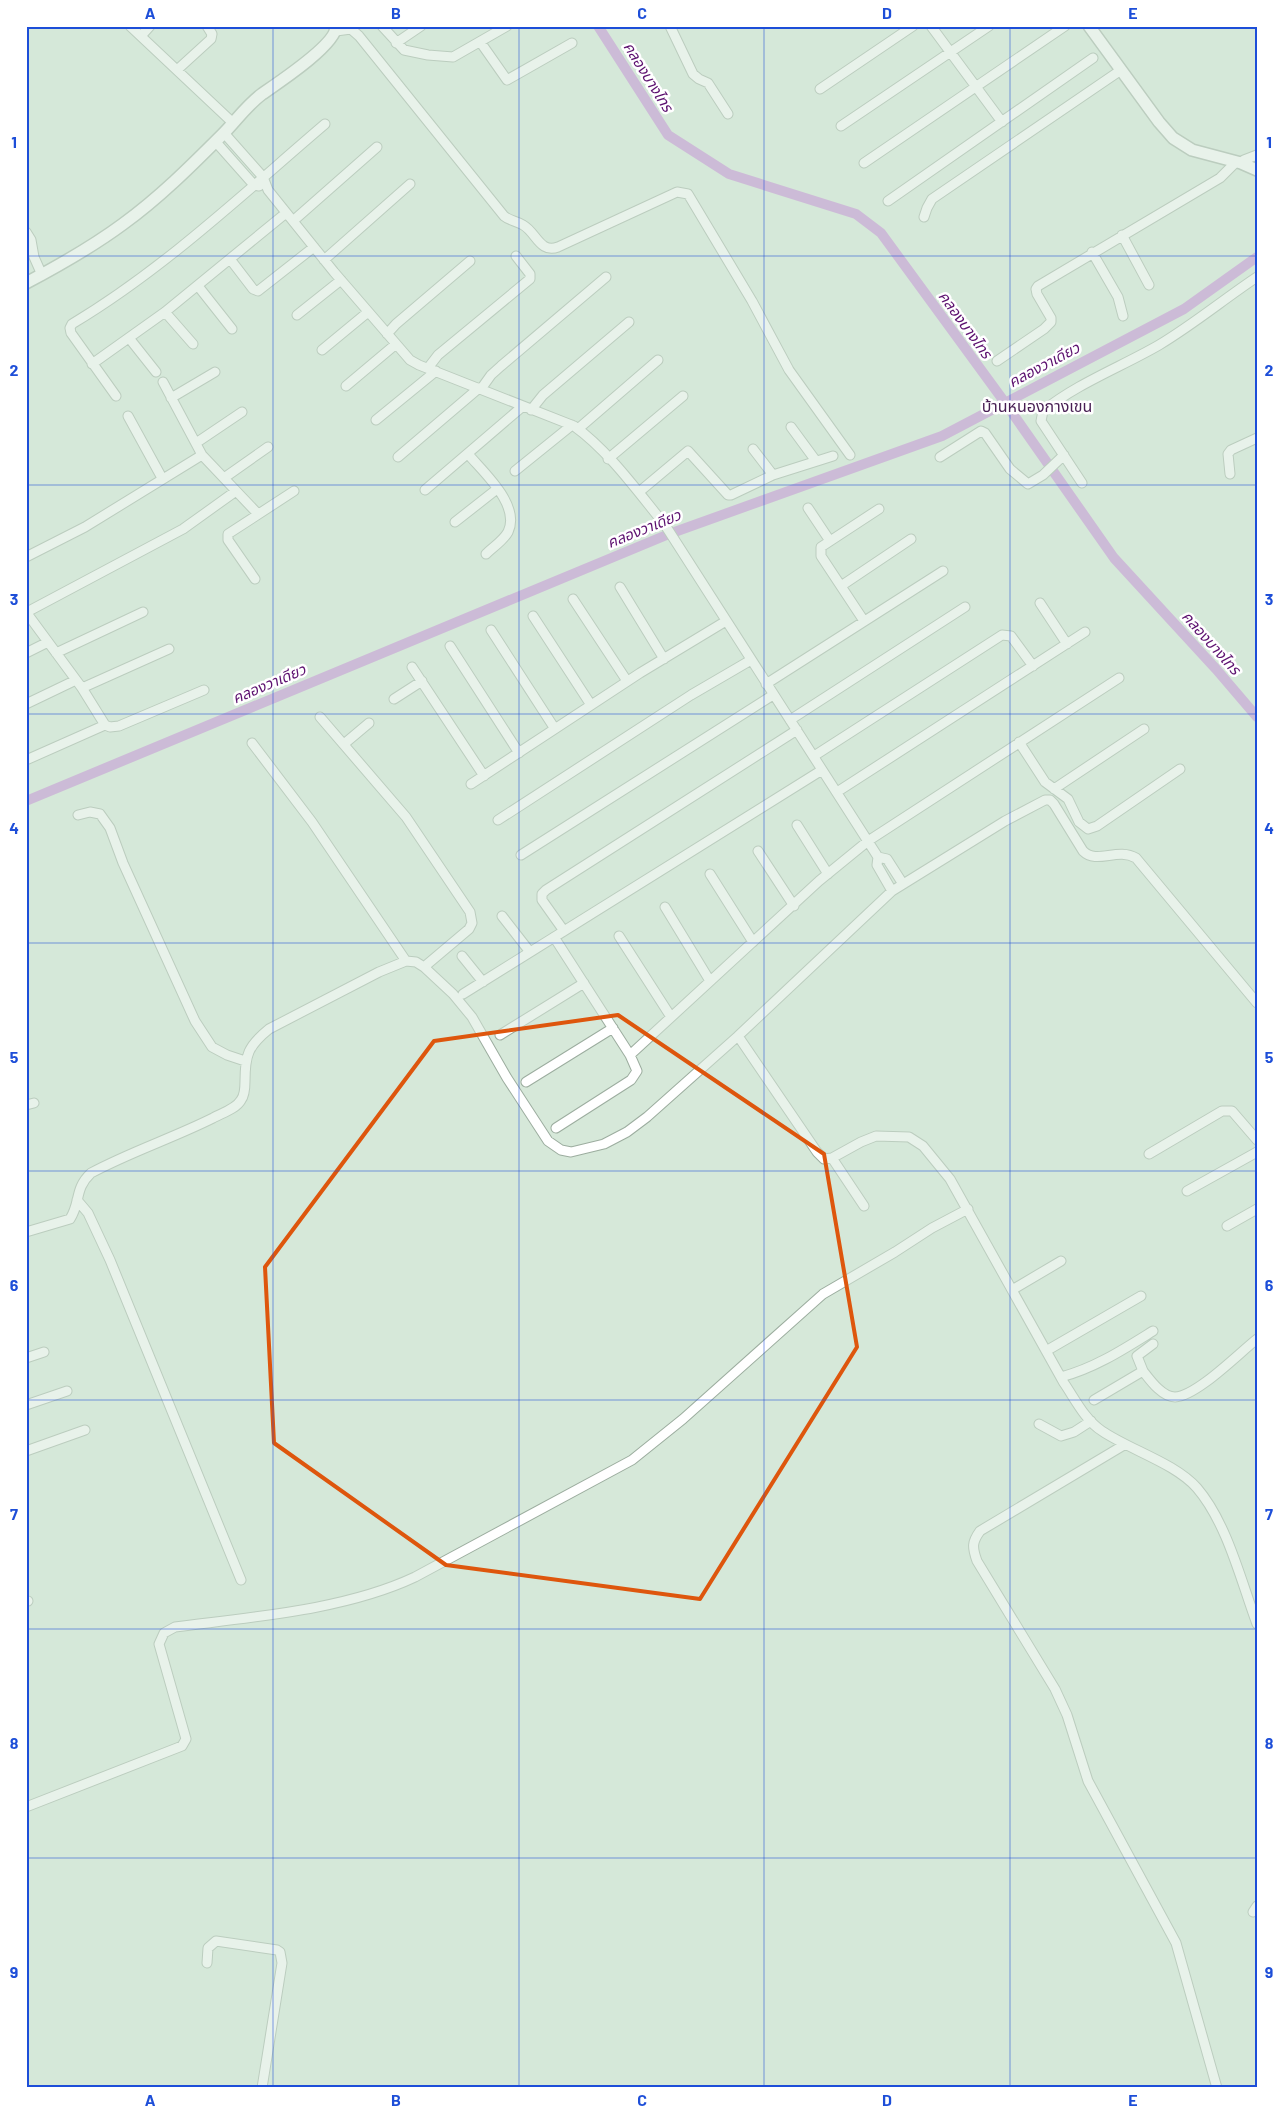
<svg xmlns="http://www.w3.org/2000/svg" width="1283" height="2114" font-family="Barlow,'Noto Sans Thai',sans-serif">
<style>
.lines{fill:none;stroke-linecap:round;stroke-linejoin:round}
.canal{stroke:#c286d4;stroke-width:10}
.minor-casing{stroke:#9cad9f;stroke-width:11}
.tertiary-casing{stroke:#9cad9f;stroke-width:14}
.minor{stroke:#fff;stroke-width:9}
.tertiary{stroke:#fff;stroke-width:11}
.marked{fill:none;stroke:#de560d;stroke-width:4;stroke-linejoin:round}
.grid{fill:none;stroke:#1d4ed8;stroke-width:1;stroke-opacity:0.55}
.labels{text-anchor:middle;stroke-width:5;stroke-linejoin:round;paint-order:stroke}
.water-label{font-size:15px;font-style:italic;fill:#5c106f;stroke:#fff}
.quarter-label{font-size:16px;fill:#471e53;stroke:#fff}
.neatline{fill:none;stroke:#1d4ed8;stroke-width:2}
.grid-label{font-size:16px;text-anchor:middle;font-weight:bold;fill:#1d4ed8}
</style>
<rect width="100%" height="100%" fill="#d6e8d9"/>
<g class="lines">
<!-- canal -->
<path class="canal" d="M 598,26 L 668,135 L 729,174 L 856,214 L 881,233 L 1006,404 L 1114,558 L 1216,669 L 1257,717
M 26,801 L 669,534 L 942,436 L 1184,309 L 1257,257"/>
<defs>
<path id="minor" d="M 130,26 L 232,122
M 382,26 L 404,50 L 428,55 L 453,57 L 507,26
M 670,26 L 693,74 L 699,79 L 708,83 L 728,114
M 931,26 L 1002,122
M 336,31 L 351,29 L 359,36 L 504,216 C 510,221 517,221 523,225 C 536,232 540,254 558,247 L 677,192 L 688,194 L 752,301 L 789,370 L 850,455
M 141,36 L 150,26
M 396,43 L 421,26
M 481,43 L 507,80 L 572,43
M 177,70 L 211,39 L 212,34 L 207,26
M 820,89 L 913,26
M 841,126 L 989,26
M 224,133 L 263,177 L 268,190 L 334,272 L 410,360 L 419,365 L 574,426 C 609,451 638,492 665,525 L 878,857 L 877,865 L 892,891
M 215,141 L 254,185 L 259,186
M 864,163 L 1065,26
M 1241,163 L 1244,160 L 1257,155
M 888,201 L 1093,58
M 924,217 L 927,208 L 932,199 L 1121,70
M 293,221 L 377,147
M 26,232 L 31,240 L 34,257 L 42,275
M 1122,235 L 1149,285
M 1092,252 L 1118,297 L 1123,316
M 230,259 L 253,289 L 258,291 L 314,247
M 324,260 L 410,184
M 198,286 L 232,329
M 165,312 L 193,344
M 297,315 L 341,280
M 387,334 L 396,324 L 470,261
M 129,338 L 156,372
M 322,350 L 368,312
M 997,361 L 1044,329 L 1051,322 L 1051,318 L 1037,294 L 1036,289 L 1038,286 L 1220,178 L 1236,162
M 92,364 L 165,312 L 286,213
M 428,368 L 438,355 L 530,279 L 530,274 L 516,256
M 163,382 L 202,455 L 258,514
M 346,386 L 396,344
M 481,389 L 491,375 L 501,366 L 606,277
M 116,396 L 71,333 L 70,328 L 72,324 C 164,269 244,193 325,124
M 171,398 L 215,372
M 531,410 L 543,395 L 629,322
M 128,416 L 162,478
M 376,420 L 436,371
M 791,427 L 816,461
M 578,429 L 658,360
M 196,443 L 242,412
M 753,449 L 773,475
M 468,454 C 483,472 521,505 508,532 C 503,541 493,547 486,554
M 398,457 L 479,388
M 940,457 L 981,431 L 985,433 L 1010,469 L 1028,484 L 1043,475 L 1064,455
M 608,459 L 683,396
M 515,471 L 572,425
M 1230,474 L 1228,454 L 1231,450 L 1257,438
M 224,478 L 268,447
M 1082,483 L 1041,421 L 1043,411 C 1078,383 1121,367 1159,345 C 1194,324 1224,299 1257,277
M 425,490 L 523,406
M 639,492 L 688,451 L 728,495 L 731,495 L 773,475 L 833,456
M 808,508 L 830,541
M 455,522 L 497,489
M 26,557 L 85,527 L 202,455
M 255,579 L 228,540 L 228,534 L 294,491
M 841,586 L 911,539
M 620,587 L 664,659
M 573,599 L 627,681
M 1040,603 L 1067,644
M 26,612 L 82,688 L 105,725
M 27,612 L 183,529 L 236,491
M 533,616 L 591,705
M 864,621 L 821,556 L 821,547 L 879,509
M 491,630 L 555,729
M 450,646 L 519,753
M 26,653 L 48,642
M 56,653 L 143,612
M 412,667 L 484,776
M 766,684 L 943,571
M 82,688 L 169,649
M 394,699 L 422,681
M 26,704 L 76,680
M 320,717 L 406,817 L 470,912 L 472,923 L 469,929 L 424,967
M 790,720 L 965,607
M 1019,742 L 1045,782 L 1068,799 L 1079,822 L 1088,829 L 1097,826 L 1180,769
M 252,743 L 312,822 L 406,961
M 344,744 L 369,723
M 814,756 L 1002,635 L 1011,636 L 1033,666
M 26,760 L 105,725 L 110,727 L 119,726 L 204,690
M 471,784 L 640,673 L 726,621
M 1054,789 L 1144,729
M 837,792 L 1085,632
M 78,815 L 90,812 L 100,814 L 110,828 L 123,863 L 195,1021 L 212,1047 L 227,1055 L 245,1061
M 498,820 L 691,695 L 751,660
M 797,825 L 828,874
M 758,851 L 794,906
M 521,855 L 773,695
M 878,857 L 887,859 L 903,884
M 710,874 L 753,942
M 665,907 L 710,981
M 502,916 L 530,952
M 564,931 L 542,900 L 542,894 L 546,890 L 797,730
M 619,936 L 671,1017
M 554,937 L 630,1055 L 637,1071 L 631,1080 L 556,1128
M 462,956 L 483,982
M 463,994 L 822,770
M 500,1035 L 584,983
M 738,1036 L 817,1152 L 824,1159 L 832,1158 L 861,1142 L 876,1136 L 909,1137 L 923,1146 L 950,1179 L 1064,1383 C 1075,1399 1085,1420 1102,1431 C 1130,1450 1175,1463 1197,1488 C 1227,1523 1241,1581 1257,1624
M 630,1055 L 819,881 L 868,841 L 1119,678
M 526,1082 L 613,1028
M 26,1105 L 34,1103
M 1149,1154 L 1222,1111 L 1232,1111 L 1257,1140
M 832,1158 L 864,1206
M 1187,1191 L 1257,1152
M 77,1200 L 88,1213 L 110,1260 L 241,1580
M 1227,1226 L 1257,1209
M 26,1232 L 70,1219 C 81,1202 74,1189 91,1173 C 130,1152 173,1138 213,1118 C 222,1113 236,1109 241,1100 C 245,1095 245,1086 245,1081 C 245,1055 248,1046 269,1029 L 379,972 L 406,961 L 416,962 L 424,967 L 453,994 L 472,1017 L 507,1078 L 548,1141 L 561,1150 L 571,1152 L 604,1144 L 627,1132 L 647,1117 L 738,1036 L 892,891 L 1005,821 L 1045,800 L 1050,800 L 1054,804 L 1083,851 C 1097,865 1117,847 1136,858 L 1257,1003
M 1012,1290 L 1061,1261
M 1046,1351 L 1141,1296
M 26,1358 L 44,1352
M 1143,1371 L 1137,1356 L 1153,1344
M 1061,1377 C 1095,1368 1124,1349 1153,1331
M 1094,1400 L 1143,1371 C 1150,1380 1162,1397 1175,1397 C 1197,1396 1239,1353 1257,1339
M 26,1405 L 67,1391
M 1039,1424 L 1061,1436 L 1074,1432 L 1091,1421
M 1124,1445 L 980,1531 C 972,1542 972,1547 977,1561 L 1055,1689 L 1067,1715 L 1088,1781 L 1176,1943 L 1217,2088
M 26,1451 L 85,1430
M 26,1601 L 28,1601
M 26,1807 L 182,1746 L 186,1739 L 159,1644 L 164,1633 L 175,1627 C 252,1617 345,1610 415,1577 L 632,1460 L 683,1419 L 823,1294 L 895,1252 L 932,1228 L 968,1209
M 1253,1912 L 1257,1906
M 207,1963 L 208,1948 L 216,1941 L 277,1950 L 280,1952 L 282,1963 L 262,2088"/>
<path id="tertiary" d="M 1089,26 L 1159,122 L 1173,138 L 1192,150 L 1241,163 L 1257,170
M 26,283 C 60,265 92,247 123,224 C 159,198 191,166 222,135 C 236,121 246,106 262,94 C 278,83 337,44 336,26"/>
</defs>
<!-- minor casing -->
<use href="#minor" class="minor-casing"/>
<!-- tertiary casing -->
<use href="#tertiary" class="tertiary-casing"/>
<!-- minor -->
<use href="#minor" class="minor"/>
<!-- tertiary -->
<use href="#tertiary" class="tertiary"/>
</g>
<!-- marked area -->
<path d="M0 0H1283V2114H0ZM 618,1015 L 824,1154 L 857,1347 L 700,1599 L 446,1565 L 274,1443 L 265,1267 L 434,1041 Z" fill="#d6e8d9" fill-opacity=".55" fill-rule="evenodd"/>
<path class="marked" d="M 618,1015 L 824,1154 L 857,1347 L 700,1599 L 446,1565 L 274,1443 L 265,1267 L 434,1041 Z"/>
<!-- grid -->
<path class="grid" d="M 273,26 L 273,2088M 519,26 L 519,2088M 764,26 L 764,2088M 1010,26 L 1010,2088M 26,256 L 1257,256M 26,485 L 1257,485M 26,714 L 1257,714M 26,943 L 1257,943M 26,1171 L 1257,1171M 26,1400 L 1257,1400M 26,1629 L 1257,1629M 26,1858 L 1257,1858"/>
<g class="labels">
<!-- water labels -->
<g class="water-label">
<text transform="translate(648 77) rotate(58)" y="5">คลองบางไทร</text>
<text transform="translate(965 325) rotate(54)" y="5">คลองบางไทร</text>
<text transform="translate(1044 365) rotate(-28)" y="5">คลองวาเดียว</text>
<text transform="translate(644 529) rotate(-22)" y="5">คลองวาเดียว</text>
<text transform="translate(1211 643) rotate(48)" y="5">คลองบางไทร</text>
<text transform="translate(269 684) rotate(-23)" y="5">คลองวาเดียว</text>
</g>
<!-- quarter labels -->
<g class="quarter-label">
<text x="1037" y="412">บ้านหนองกางเขน</text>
</g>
</g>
<!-- border -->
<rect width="1283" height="2114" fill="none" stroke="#ffffff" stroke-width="55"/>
<rect x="28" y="28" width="1228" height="2058" class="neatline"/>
<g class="grid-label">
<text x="150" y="19">A</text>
<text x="396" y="19">B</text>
<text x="642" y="19">C</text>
<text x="887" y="19">D</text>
<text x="1133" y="19">E</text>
<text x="14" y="148">1</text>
<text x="1269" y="148">1</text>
<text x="14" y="376">2</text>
<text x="1269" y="376">2</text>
<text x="14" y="605">3</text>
<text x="1269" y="605">3</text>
<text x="14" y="834">4</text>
<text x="1269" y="834">4</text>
<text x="14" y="1063">5</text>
<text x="1269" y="1063">5</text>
<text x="14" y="1291">6</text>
<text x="1269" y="1291">6</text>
<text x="14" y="1520">7</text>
<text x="1269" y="1520">7</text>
<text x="14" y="1749">8</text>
<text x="1269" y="1749">8</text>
<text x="14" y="1978">9</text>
<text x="1269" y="1978">9</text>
<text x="150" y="2106">A</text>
<text x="396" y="2106">B</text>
<text x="642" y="2106">C</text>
<text x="887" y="2106">D</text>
<text x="1133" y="2106">E</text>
</g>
</svg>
